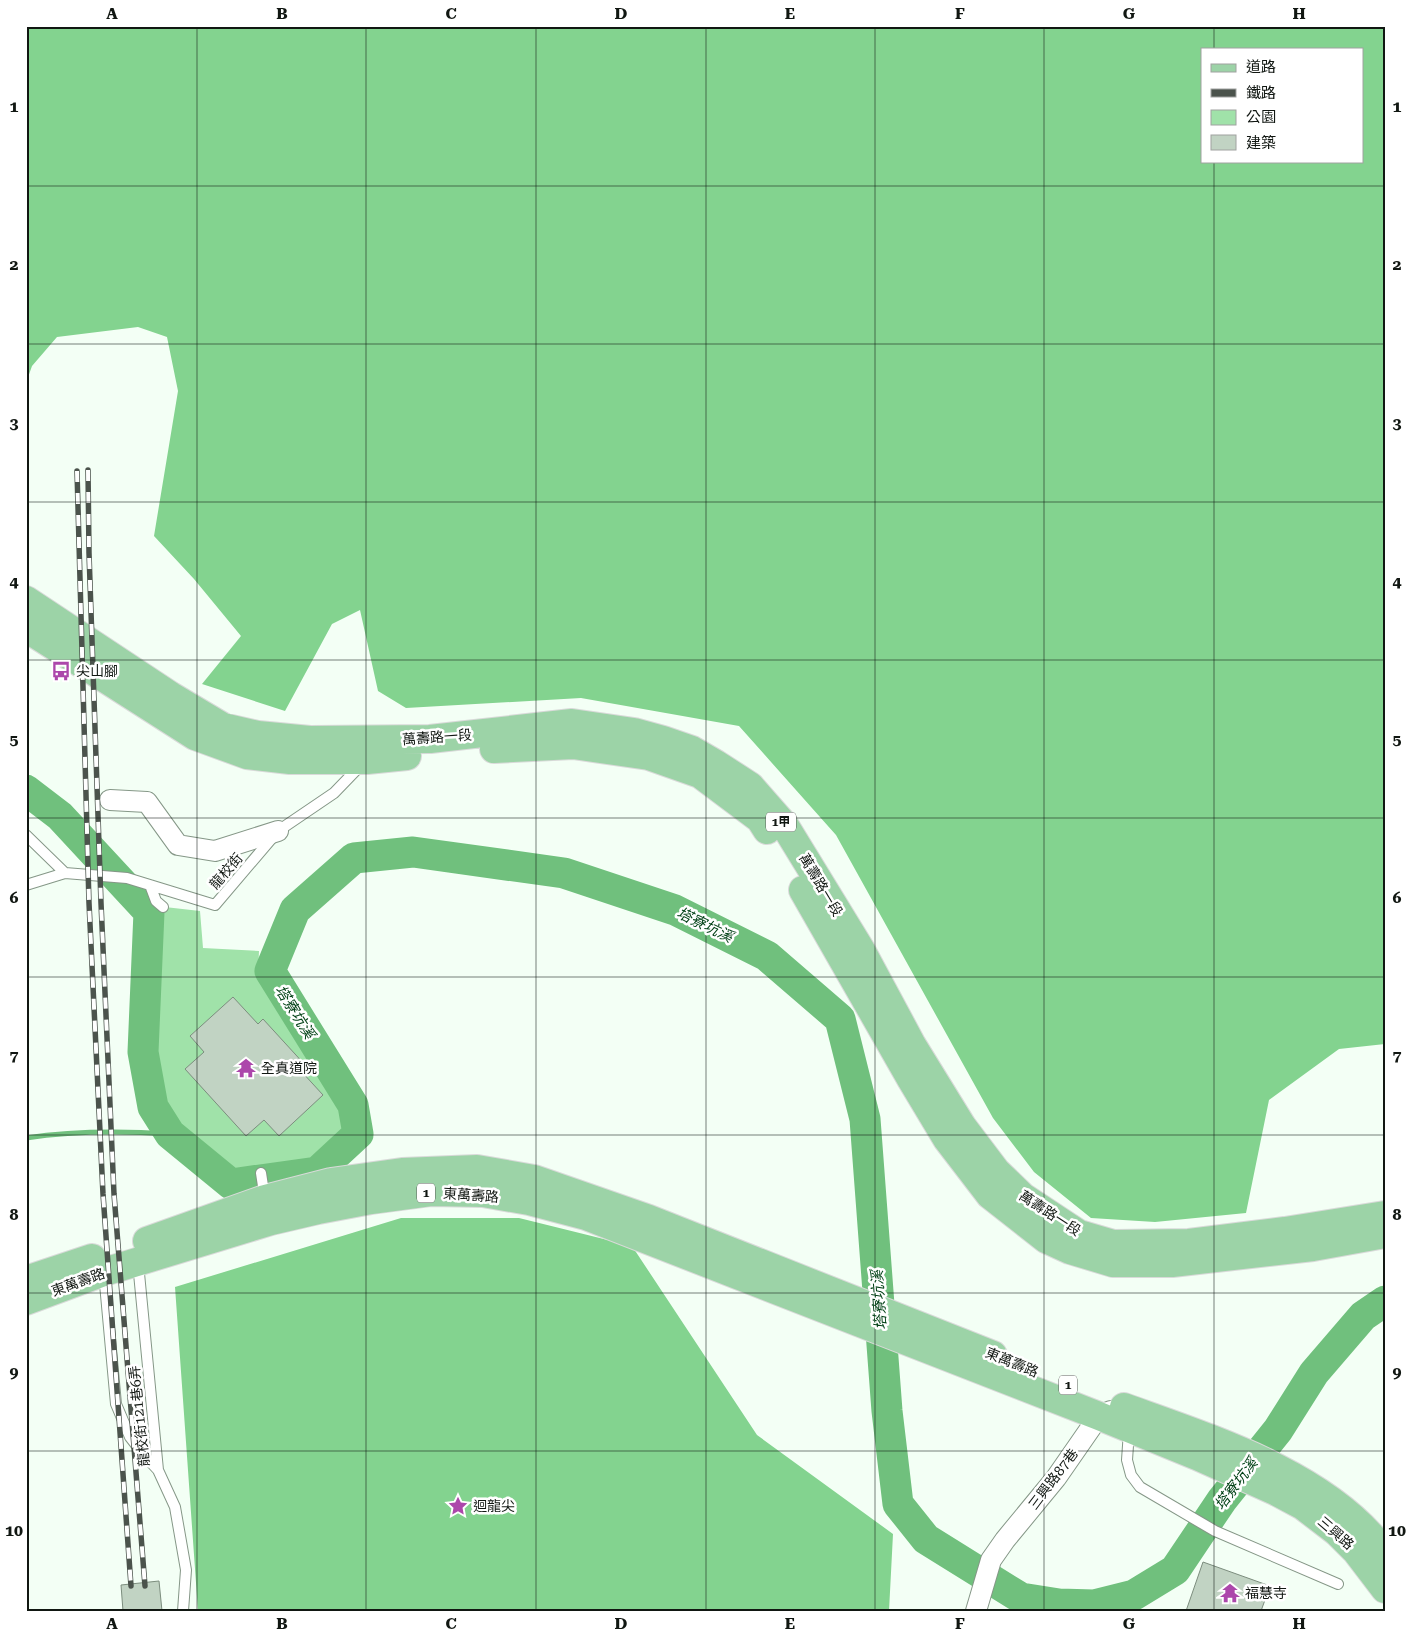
<svg xmlns="http://www.w3.org/2000/svg" width="1411" height="1637" font-family="'Roboto Serif','Noto Sans TC',serif">
<style>
.green{fill:#a0e2a9}
.forest{fill:#83d38f;fill-rule:evenodd}
.lines{fill:none;stroke-linecap:round;stroke-linejoin:round}
.stream{stroke:#70c07d;stroke-width:5}
.river{stroke:#70c07d;stroke-width:31}
.building{fill:#c1d3c3;stroke:#7c8d7e}
.lane-casing{stroke:#859787;stroke-width:12}
.street-casing{stroke:#859787;stroke-width:22}
.primary-casing{stroke:#d9dad9;stroke-width:30}
.lane{stroke:#fff;stroke-width:10}
.street{stroke:#fff;stroke-width:20}
.primary{stroke:#9cd3a7;stroke-width:28}
.rail-casing{stroke:#4b534c;stroke-width:5.5}
.rail{stroke:#fff;stroke-width:4;stroke-dasharray:11;stroke-linecap:butt}
.grid{fill:none;stroke:#111712;stroke-width:1;stroke-opacity:0.55}
.labels{text-anchor:middle;stroke-width:5;stroke-linejoin:round;paint-order:stroke}
.shield{fill:#fff;stroke:#585d59;stroke-width:1}
.shield-label{font-size:12px;font-weight:bold;fill:#111712}
.poi-label{font-size:14px;fill:#111712;stroke:#fff;text-anchor:start}
.street-label{font-size:14px;fill:#111712;stroke:#fff}
.water-label{font-size:15px;font-style:italic;fill:#034217;stroke:#fff}
.neatline{fill:none;stroke:#111712;stroke-width:2}
.grid-label{font-size:16px;text-anchor:middle;font-weight:bold;fill:#111712}
</style>
<rect width="100%" height="100%" fill="#f3fff5"/>
<!-- green -->
<path class="green" d="M 156,906 L 200,911 L 203,948 L 259,951 L 258,972 L 340,1103 L 348,1132 L 315,1163 L 238,1177 L 185,1135 L 165,1111 L 151,1055 Z"/>
<!-- forest -->
<path class="forest" d="M 26,26 L 1385,26 L 1385,1044 L 1339,1049 L 1269,1100 L 1246,1213 L 1155,1222 L 1091,1218 L 1034,1172 L 993,1118 L 836,835 L 739,726 L 581,698 L 406,708 L 378,691 L 360,610 L 332,624 L 285,711 L 202,684 L 241,636 L 194,579 L 154,536 L 178,391 L 167,337 L 138,327 L 57,337 L 32,366 L 26,383 ZM 1202,49 L 1362,49 L 1362,161 L 1202,161 Z
M 401,1218 L 519,1218 L 632,1246 L 757,1435 L 893,1534 L 889,1611 L 198,1611 L 175,1287 Z"/>
<g class="lines">
<!-- stream -->
<path class="stream" d="M 26,1138 C 73,1131 123,1131 170,1134"/>
<!-- river -->
<path class="river" d="M 26,790 L 60,816 L 149,912 L 143,1052 L 153,1107 L 170,1134 L 231,1184 L 317,1172 L 358,1134 L 353,1105 L 270,971 L 295,910 L 354,858 L 413,852 L 564,873 L 675,910 L 767,956 L 840,1019 L 865,1119 L 887,1411 L 898,1504 L 926,1539 L 1021,1598 L 1059,1604 L 1094,1605 L 1134,1595 L 1175,1570 L 1222,1500 L 1278,1430 L 1314,1373 L 1363,1316 L 1385,1301"/>
</g>
<!-- building -->
<path class="building" d="M 233,997 L 258,1024 L 263,1019 L 306,1066 L 301,1071 L 323,1095 L 279,1136 L 264,1120 L 246,1136 L 185,1069 L 204,1052 L 190,1036 Z
M 1203,1562 L 1270,1586 L 1261,1611 L 1186,1611 Z
M 159,1581 L 162,1611 L 123,1611 L 121,1585 Z"/>
<g class="lines">
<defs>
<path id="lane" d="M 26,835 L 65,873
M 26,885 L 65,873 L 127,878 L 215,905 L 278,831 L 334,793 L 362,764
M 150,885 L 156,901 L 163,907
M 261,1173 L 265,1199
M 138,1263 L 158,1470 L 175,1507 L 186,1570 L 183,1611
M 104,1273 L 116,1404 L 130,1437 L 144,1455 L 158,1470
M 1129,1431 L 1127,1460 L 1131,1475 L 1140,1487 L 1215,1531 L 1338,1584"/>
<path id="street" d="M 110,800 L 147,802 L 178,845 L 215,851 L 278,831
M 976,1611 L 991,1560 L 1005,1540 L 1056,1478 L 1099,1416 L 1111,1411"/>
<path id="primary" d="M 26,600 L 171,696 L 223,727 L 258,735 L 310,740 L 430,739 L 572,723 L 634,732 L 663,740 L 692,750 L 716,764 L 750,786 L 785,826 L 861,950 L 912,1045 L 962,1126 L 996,1171 L 1023,1197 L 1079,1234 L 1113,1244 L 1189,1243 L 1285,1231 L 1385,1215
M 26,628 L 195,736 L 247,755 L 290,760 L 367,760 L 407,756
M 494,749 L 573,745 L 649,756 L 700,774 L 760,819 L 767,830
M 803,890 L 911,1079 L 947,1139 L 990,1195 L 1046,1239 L 1070,1250 L 1113,1263 L 1172,1263 L 1313,1247 L 1385,1234
M 147,1241 L 265,1199 L 331,1182 L 402,1172 L 477,1169 L 534,1179 L 649,1219 L 993,1355
M 26,1280 L 92,1258
M 26,1301 L 104,1272 L 271,1221 L 318,1210 L 371,1200 L 431,1192 L 483,1193 L 529,1201 L 586,1216 L 1099,1416 L 1197,1456 L 1275,1491 L 1303,1506 L 1337,1532 L 1356,1551 L 1385,1589
M 1124,1407 C 1210,1438 1329,1475 1385,1553"/>
</defs>
<!-- lane casing -->
<use href="#lane" class="lane-casing"/>
<!-- street casing -->
<use href="#street" class="street-casing"/>
<!-- primary casing -->
<use href="#primary" class="primary-casing"/>
<!-- lane -->
<use href="#lane" class="lane"/>
<!-- street -->
<use href="#street" class="street"/>
<!-- primary -->
<use href="#primary" class="primary"/>
<defs>
<path id="rail" d="M 88,470 L 89,553 L 101,903 L 114,1194 L 145,1586
M 77,471 L 89,903 L 103,1194 L 131,1586"/>
</defs>
<!-- rail casing -->
<use href="#rail" class="rail-casing"/>
<!-- rail -->
<use href="#rail" class="rail"/>
</g>
<!-- grid -->
<path class="grid" d="M 197,26 L 197,1611M 366,26 L 366,1611M 536,26 L 536,1611M 706,26 L 706,1611M 875,26 L 875,1611M 1044,26 L 1044,1611M 1214,26 L 1214,49M 1214,161 L 1214,1611M 26,186 L 1385,186M 26,344 L 1385,344M 26,502 L 1385,502M 26,660 L 1385,660M 26,818 L 1385,818M 26,977 L 1385,977M 26,1135 L 1385,1135M 26,1293 L 1385,1293M 26,1451 L 1385,1451"/>
<!-- icons -->
<defs>
<symbol id="bus-bare" viewBox="-9 -9 18 18"><path d="M-5-6H5V4H4V6H2V4H-2V6H-4V4H-5ZM-3.5-4V0h7V-4ZM-3.5 1.2v1.5H-2V1.2ZM2 1.2v1.5H3.5V1.2Z" fill="#ac47ab" stroke="#fff" stroke-width="2.5" paint-order="stroke"/></symbol>
<symbol id="temple-bare" viewBox="-9 -9 18 18"><path d="M0-6L5-2H3V0L6.5 2.5H4V6H1.5V3h-3V6H-4V2.5H-6.5L-3 0V-2H-5Z" fill="#ac47ab" stroke="#fff" stroke-width="2.5" paint-order="stroke"/></symbol>
<symbol id="sight-bare" viewBox="-9 -9 18 18"><path d="M0-6L1.8-2.2L6-1.7L2.9 1.2L3.7 5.4L0 3.3L-3.7 5.4L-2.9 1.2L-6-1.7L-1.8-2.2Z" fill="#ac47ab" stroke="#fff" stroke-width="2.5" paint-order="stroke"/></symbol>
</defs>
<g fill-rule="evenodd">
<use href="#bus-bare" x="47" y="657" width="28" height="28"/>
<use href="#temple-bare" x="232" y="1054" width="28" height="28"/>
<use href="#sight-bare" x="444" y="1492" width="28" height="28"/>
<use href="#temple-bare" x="1216" y="1579" width="28" height="28"/>
</g>
<g class="labels">
<!-- shield labels -->
<g class="shield">
<rect x="766" y="812.5" width="30" height="19" rx="4"/>
<rect x="417" y="1183.5" width="18" height="19" rx="4"/>
<rect x="1059" y="1375.5" width="18" height="19" rx="4"/>
</g>
<g class="shield-label">
<text x="781" y="826">1甲</text>
<text x="426" y="1197">1</text>
<text x="1068" y="1389">1</text>
</g>
<!-- poi labels -->
<g class="poi-label">
<text x="76" y="676">尖山腳</text>
<text x="261" y="1073">全真道院</text>
<text x="473" y="1511">迴龍尖</text>
<text x="1245" y="1598">福慧寺</text>
</g>
<!-- street labels -->
<g class="street-label">
<text transform="translate(437 737) rotate(-4)" y="5">萬壽路一段</text>
<text transform="translate(226 871) rotate(-49)" y="5">龍校街</text>
<text transform="translate(821 885) rotate(59)" y="5">萬壽路一段</text>
<text transform="translate(471 1195) rotate(4)" y="5">東萬壽路</text>
<text transform="translate(1050 1213) rotate(33)" y="5">萬壽路一段</text>
<text transform="translate(78 1282) rotate(-20)" y="5">東萬壽路</text>
<text transform="translate(1012 1362) rotate(22)" y="5">東萬壽路</text>
<text transform="translate(139 1416) rotate(-96)" y="5">龍校街121巷6弄</text>
<text transform="translate(1053 1479) rotate(-53)" y="5">三興路87巷</text>
<text transform="translate(1336 1533) rotate(41)" y="5">三興路</text>
</g>
<!-- water labels -->
<g class="water-label">
<text transform="translate(705 925) rotate(26)" y="5">塔寮坑溪</text>
<text transform="translate(295 1012) rotate(58)" y="5">塔寮坑溪</text>
<text transform="translate(879 1300) rotate(-94)" y="5">塔寮坑溪</text>
<text transform="translate(1236 1484) rotate(-53)" y="5">塔寮坑溪</text>
</g>
</g>
<!-- border -->
<rect width="1411" height="1637" fill="none" stroke="#ffffff" stroke-width="55"/>
<!-- legend -->
<rect x="1201" y="48" width="162" height="115" fill="#ffffff" stroke="#a0a2a0"/>
<rect x="1211" y="64" width="25" height="8" fill="#9cd3a7" stroke="#a0a2a0"/>
<text x="1246" y="72" font-size="15" fill="#111712">道路</text>
<rect x="1211" y="89" width="25" height="8" fill="#4b534c" stroke="#a0a2a0"/>
<text x="1246" y="98" font-size="15" fill="#111712">鐵路</text>
<rect x="1211" y="110" width="25" height="15" fill="#a0e2a9" stroke="#a0a2a0"/>
<text x="1246" y="122" font-size="15" fill="#111712">公園</text>
<rect x="1211" y="135" width="25" height="15" fill="#c1d3c3" stroke="#a0a2a0"/>
<text x="1246" y="148" font-size="15" fill="#111712">建築</text>
<rect x="28" y="28" width="1356" height="1582" class="neatline"/>
<g class="grid-label">
<text x="112" y="19">A</text>
<text x="282" y="19">B</text>
<text x="451" y="19">C</text>
<text x="621" y="19">D</text>
<text x="790" y="19">E</text>
<text x="960" y="19">F</text>
<text x="1129" y="19">G</text>
<text x="1299" y="19">H</text>
<text x="14" y="112">1</text>
<text x="1397" y="112">1</text>
<text x="14" y="270">2</text>
<text x="1397" y="270">2</text>
<text x="14" y="429">3</text>
<text x="1397" y="429">3</text>
<text x="14" y="587">4</text>
<text x="1397" y="587">4</text>
<text x="14" y="745">5</text>
<text x="1397" y="745">5</text>
<text x="14" y="903">6</text>
<text x="1397" y="903">6</text>
<text x="14" y="1061">7</text>
<text x="1397" y="1061">7</text>
<text x="14" y="1220">8</text>
<text x="1397" y="1220">8</text>
<text x="14" y="1378">9</text>
<text x="1397" y="1378">9</text>
<text x="14" y="1536">10</text>
<text x="1397" y="1536">10</text>
<text x="112" y="1629">A</text>
<text x="282" y="1629">B</text>
<text x="451" y="1629">C</text>
<text x="621" y="1629">D</text>
<text x="790" y="1629">E</text>
<text x="960" y="1629">F</text>
<text x="1129" y="1629">G</text>
<text x="1299" y="1629">H</text>
</g>
</svg>
